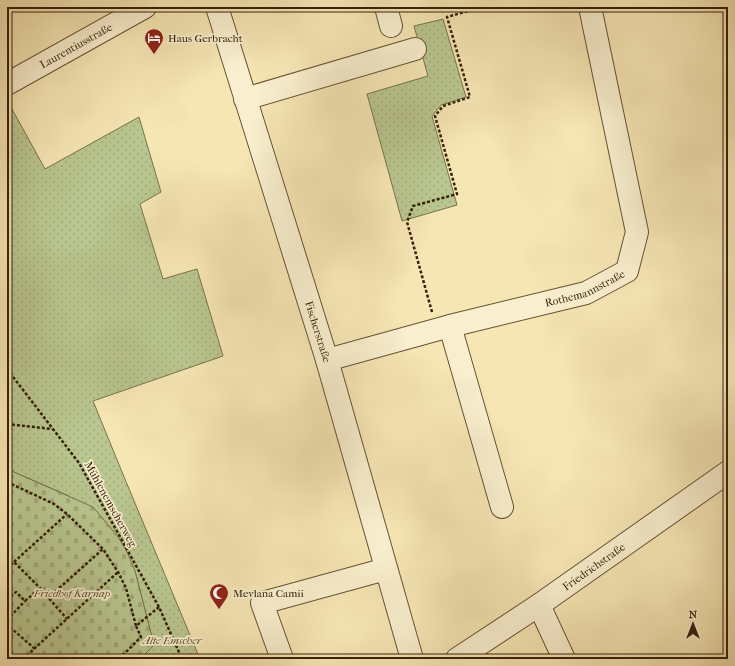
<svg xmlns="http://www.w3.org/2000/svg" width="735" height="666" font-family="'IM FELL French Canon',serif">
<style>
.grass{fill:url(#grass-dots);stroke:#78734c}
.cemetery{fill:url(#cemetery-stones);stroke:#78734c}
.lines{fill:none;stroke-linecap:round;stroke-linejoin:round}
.minor-casing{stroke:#665234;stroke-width:24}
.path{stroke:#36200a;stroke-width:2.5;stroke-dasharray:3 2;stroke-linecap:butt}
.minor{stroke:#f9efce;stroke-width:22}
.labels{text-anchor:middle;stroke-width:3.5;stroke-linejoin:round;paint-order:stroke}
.poi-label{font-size:11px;fill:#36200a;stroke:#f9efce;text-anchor:start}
.street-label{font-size:11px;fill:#36200a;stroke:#f9efce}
.park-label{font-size:11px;font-style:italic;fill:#5d5232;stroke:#f9efce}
</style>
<defs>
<pattern id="grass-dots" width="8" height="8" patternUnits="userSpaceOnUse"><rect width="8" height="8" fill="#b9c68f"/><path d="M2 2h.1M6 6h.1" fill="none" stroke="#a0aa7a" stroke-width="1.8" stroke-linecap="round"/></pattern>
<pattern id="cemetery-stones" width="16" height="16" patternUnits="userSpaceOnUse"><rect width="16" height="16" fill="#b9c68f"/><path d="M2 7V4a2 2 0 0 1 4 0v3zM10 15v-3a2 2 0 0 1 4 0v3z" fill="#a0aa7a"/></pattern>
</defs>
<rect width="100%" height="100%" fill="#f6e6b4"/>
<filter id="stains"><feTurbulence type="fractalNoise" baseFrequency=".005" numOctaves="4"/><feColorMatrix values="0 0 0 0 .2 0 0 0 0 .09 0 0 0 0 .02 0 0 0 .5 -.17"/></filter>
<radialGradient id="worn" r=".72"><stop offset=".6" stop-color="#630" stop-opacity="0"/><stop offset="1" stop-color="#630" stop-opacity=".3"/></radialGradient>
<!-- grass -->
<path class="grass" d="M 443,19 L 466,97 L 441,105 L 432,116 L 457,205 L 402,221 L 367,94 L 428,76 L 414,26 Z
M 7,100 L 45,169 L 139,117 L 161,192 L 140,204 L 163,279 L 197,269 L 223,356 L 93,401 L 122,472 L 200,659 L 148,659 L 146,653 L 154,645 L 135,571 L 69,496 L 7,469 Z"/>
<!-- cemetery -->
<path class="cemetery" d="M 7,469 L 93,507 L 118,537 L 127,552 L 135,571 L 154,645 L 146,653 L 148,659 L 7,659 Z"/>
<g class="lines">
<defs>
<g id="minor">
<path id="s1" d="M 217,7 L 327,360 L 412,659"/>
<path d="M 386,7 L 391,26"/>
<path id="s2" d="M 7,84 L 145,7"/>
<path d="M 245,99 L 415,49"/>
<path d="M 450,326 L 502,507"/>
<path id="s3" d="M 327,360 L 450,326 L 586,293 L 627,271 L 637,232 L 590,7"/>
<path d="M 539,605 L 564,659"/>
<path d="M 282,659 L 262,603 L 386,569"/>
<path id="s4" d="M 457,659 L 539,605 L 728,472"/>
</g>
</defs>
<!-- minor casing -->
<use href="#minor" class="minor-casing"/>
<!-- path -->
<path class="path" d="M 432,312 L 407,222 L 413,206 L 457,194 L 435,116 L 443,106 L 470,97 L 447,17 L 482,7
M 7,369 L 79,463 L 159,607 L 182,659
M 7,424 L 52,429
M 7,482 L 54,504 L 67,514 L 103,549 L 118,572 L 126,588 L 136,626
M 14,562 L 67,514
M 7,568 L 14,562 L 40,588 L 67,619
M 48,598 L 103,549
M 7,600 L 16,592 L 25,601 L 40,588
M 7,620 L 25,601
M 7,623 L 11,628 L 35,649
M 7,650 L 15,659
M 23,659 L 118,572
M 119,659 L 141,637 L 136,626 L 159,607"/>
<!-- minor -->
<use href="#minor" class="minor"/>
</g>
<!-- icons -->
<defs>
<symbol id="hotel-pin" viewBox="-11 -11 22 30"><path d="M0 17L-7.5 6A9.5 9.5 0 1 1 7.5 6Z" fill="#8f2418" stroke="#f9efce"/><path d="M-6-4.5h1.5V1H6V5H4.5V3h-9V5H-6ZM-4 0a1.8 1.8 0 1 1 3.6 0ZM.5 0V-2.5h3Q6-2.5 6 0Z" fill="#fff"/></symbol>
<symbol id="mosque-pin" viewBox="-11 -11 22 30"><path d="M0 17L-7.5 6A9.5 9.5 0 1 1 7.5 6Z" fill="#8f2418" stroke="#f9efce"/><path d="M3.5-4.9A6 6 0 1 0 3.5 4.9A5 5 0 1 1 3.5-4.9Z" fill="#fff"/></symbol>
</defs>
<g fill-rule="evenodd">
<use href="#hotel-pin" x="143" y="27" width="22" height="30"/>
<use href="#mosque-pin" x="208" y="582" width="22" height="30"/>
</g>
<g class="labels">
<!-- poi labels -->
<g class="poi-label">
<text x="168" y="42">Haus Gerbracht</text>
<text x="233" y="597">Mevlana Camii</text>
</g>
<!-- street labels -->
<g class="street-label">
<text dy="4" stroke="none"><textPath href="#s2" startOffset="79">Laurentiusstraße</textPath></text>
<text dy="4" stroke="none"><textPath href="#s3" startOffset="268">Rothemannstraße</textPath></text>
<text dy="4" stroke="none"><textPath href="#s1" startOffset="340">Fischerstraße</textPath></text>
<text transform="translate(111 504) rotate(61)" y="4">Mühlenemscherweg</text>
<text dy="4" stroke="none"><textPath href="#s4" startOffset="165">Friedrichstraße</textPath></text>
</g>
<!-- park labels -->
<g class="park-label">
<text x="72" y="597">Friedhof Karnap</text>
<text x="172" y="644">Alte Emscher</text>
</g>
</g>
<!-- margin -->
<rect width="735" height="666" fill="none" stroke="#f6e6b4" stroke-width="24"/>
<rect x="8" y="8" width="719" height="650" fill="none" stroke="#36200a" stroke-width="2"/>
<rect x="12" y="12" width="711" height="642" fill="none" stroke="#36200a"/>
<!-- north arrow -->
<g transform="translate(693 624)" stroke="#f9efce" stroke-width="3" paint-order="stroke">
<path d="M0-3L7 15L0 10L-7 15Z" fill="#36200a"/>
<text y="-6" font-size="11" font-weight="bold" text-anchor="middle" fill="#36200a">N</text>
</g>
<rect width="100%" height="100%" filter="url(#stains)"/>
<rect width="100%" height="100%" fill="url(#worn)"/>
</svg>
